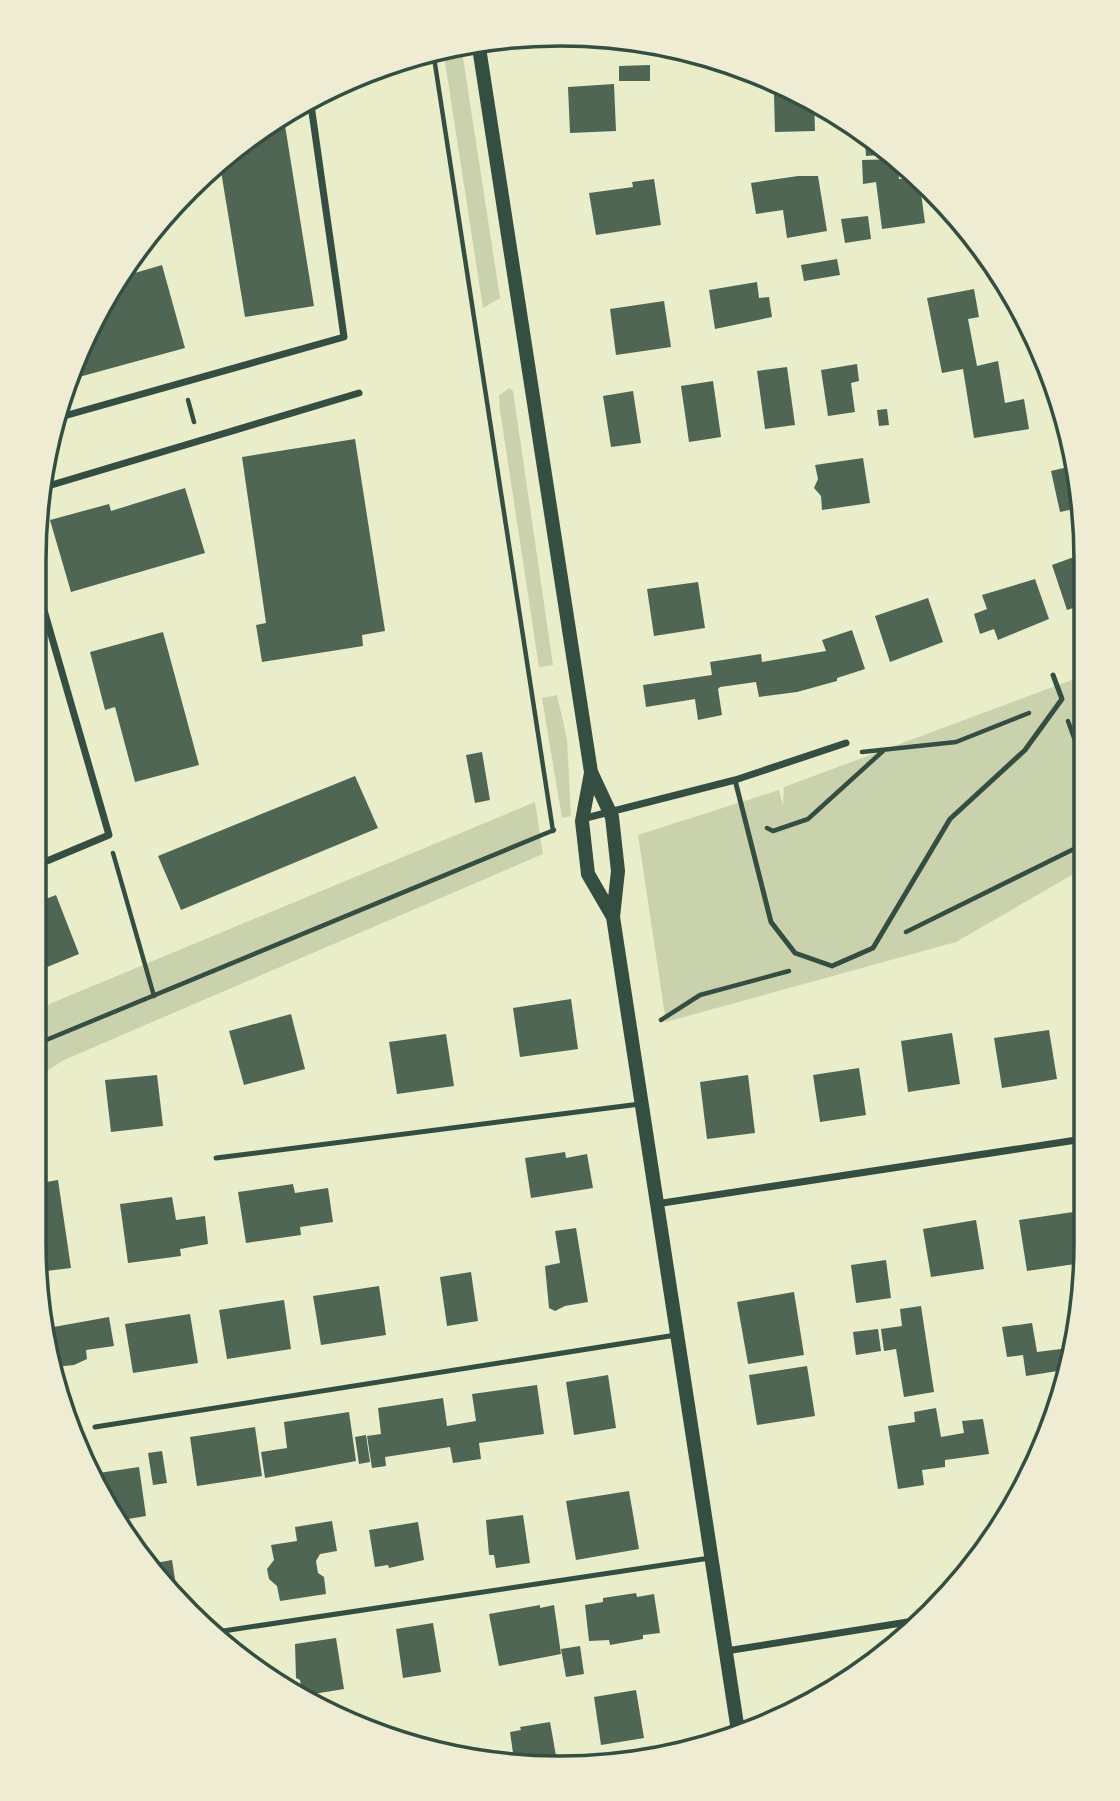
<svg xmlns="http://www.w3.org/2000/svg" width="1120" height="1801" font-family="'Varela Round',sans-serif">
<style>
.green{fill:#cad2ad}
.building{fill:#4f6655}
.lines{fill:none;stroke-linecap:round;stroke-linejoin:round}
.path{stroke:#344e41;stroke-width:4.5}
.service{stroke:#344e41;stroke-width:5}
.minor{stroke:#344e41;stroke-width:7}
.secondary{stroke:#344e41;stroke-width:14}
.rim{fill:none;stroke:#344e41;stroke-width:3.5}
</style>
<rect width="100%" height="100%" fill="#e9edc9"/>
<!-- green -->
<path class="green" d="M 461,45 L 500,298 L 483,308 L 443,49 Z
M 509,388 L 513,391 L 553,665 L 539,667 L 500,410 L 499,396 Z
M 1085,675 L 1084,868 L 956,942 L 666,1022 L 638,835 L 779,790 L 783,806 L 784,787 Z
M 557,695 L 567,739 L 571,816 L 562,818 L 542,698 Z
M 535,802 L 543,854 L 64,1060 L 34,1079 L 35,1010 Z"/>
<!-- building -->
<path class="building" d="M 650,65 L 650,81 L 619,81 L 619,66 Z
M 614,84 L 616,131 L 570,133 L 568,87 Z
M 802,93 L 814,100 L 815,131 L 775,132 L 774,94 Z
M 283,113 L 314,306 L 245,317 L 219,159 Z
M 865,141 L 879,141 L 894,154 L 866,156 Z
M 898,159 L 899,179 L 919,178 L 925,223 L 882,229 L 876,182 L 863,184 L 862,160 Z
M 798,176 L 818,176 L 827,231 L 787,238 L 783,210 L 756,214 L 751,183 Z
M 654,179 L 661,225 L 596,235 L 589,193 L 633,187 L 632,182 Z
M 868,216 L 871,239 L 845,243 L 841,219 Z
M 837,259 L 840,275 L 804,281 L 801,265 Z
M 162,265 L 185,348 L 68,380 L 73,359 L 121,277 Z
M 757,282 L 759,298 L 769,297 L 772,317 L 715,329 L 709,290 Z
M 974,289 L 979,317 L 968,319 L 977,366 L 998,361 L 1005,403 L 1024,399 L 1029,429 L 974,438 L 963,369 L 942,373 L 927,298 Z
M 664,301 L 671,347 L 616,355 L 610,309 Z
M 857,364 L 859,381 L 851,383 L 855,412 L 828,416 L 821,370 Z
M 787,367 L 795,425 L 765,429 L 757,371 Z
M 713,381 L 721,437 L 689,442 L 681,386 Z
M 633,391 L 641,443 L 611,447 L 603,396 Z
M 887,409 L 889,425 L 879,426 L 877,410 Z
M 355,439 L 385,631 L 362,635 L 363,646 L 262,662 L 256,625 L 266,623 L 242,457 Z
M 863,458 L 870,503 L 822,510 L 821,496 L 814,488 L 818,479 L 815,465 Z
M 1071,461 L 1075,461 L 1083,507 L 1060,512 L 1051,471 L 1072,466 Z
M 185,488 L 205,553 L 71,592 L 50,520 L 109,504 L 111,511 Z
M 1085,553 L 1085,604 L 1067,610 L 1052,565 Z
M 1035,579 L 1049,619 L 998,640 L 994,629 L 980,634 L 974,614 L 987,609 L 982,595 Z
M 698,582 L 705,628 L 654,636 L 647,589 Z
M 928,598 L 943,642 L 890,662 L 875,616 Z
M 852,630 L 865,669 L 837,678 L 837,681 L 797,692 L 759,697 L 756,682 L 720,687 L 718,689 L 722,715 L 698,720 L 695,699 L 646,707 L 643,685 L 712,675 L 710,662 L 761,654 L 762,662 L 826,651 L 822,640 Z
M 163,632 L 199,765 L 135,782 L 115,707 L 105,710 L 90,652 Z
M 482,752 L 490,800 L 475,803 L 466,755 Z
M 355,776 L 378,828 L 181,910 L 158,856 Z
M 56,895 L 79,954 L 35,972 L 35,903 Z
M 571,999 L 578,1049 L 520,1057 L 513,1008 Z
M 291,1014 L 305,1069 L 244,1085 L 229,1031 Z
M 1049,1030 L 1057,1079 L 1002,1088 L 994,1038 Z
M 952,1033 L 960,1084 L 908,1092 L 901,1041 Z
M 446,1034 L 454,1086 L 397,1094 L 389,1042 Z
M 859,1068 L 866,1115 L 820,1122 L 813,1075 Z
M 157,1075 L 163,1126 L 111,1132 L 105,1080 Z
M 748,1075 L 755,1133 L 707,1139 L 700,1082 Z
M 565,1152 L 566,1158 L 587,1154 L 593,1188 L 531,1198 L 525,1158 Z
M 58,1180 L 71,1268 L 38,1272 L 33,1241 L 34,1184 Z
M 293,1184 L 295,1193 L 328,1188 L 333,1222 L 300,1227 L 301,1235 L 246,1243 L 238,1192 Z
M 172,1197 L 176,1220 L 205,1216 L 208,1244 L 180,1249 L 181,1256 L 128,1263 L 120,1204 Z
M 1080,1211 L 1082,1263 L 1027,1271 L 1019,1220 Z
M 976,1220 L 984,1269 L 931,1277 L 923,1229 Z
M 576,1228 L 588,1302 L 565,1306 L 555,1311 L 549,1308 L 545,1266 L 560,1263 L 555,1231 Z
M 886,1260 L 891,1298 L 856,1303 L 851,1265 Z
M 471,1272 L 478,1321 L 447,1326 L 440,1277 Z
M 379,1286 L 386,1335 L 321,1345 L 313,1296 Z
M 794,1292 L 804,1355 L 748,1364 L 737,1302 Z
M 284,1300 L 291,1349 L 227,1359 L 219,1310 Z
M 921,1306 L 934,1392 L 904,1397 L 896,1349 L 884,1351 L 881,1329 L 902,1326 L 900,1309 Z
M 190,1314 L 198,1363 L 133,1373 L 125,1324 Z
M 109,1317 L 114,1346 L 86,1350 L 87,1359 L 74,1365 L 54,1367 L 48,1328 Z
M 1032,1323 L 1037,1352 L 1061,1349 L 1064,1370 L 1026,1376 L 1023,1355 L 1007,1357 L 1002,1327 Z
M 878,1329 L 881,1351 L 856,1355 L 853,1332 Z
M 807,1366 L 815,1416 L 757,1425 L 749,1375 Z
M 608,1375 L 616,1428 L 574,1435 L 566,1382 Z
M 537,1385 L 544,1434 L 479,1443 L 481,1459 L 453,1463 L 450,1447 L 385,1457 L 386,1466 L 372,1468 L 367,1436 L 381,1434 L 378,1408 L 443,1398 L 447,1426 L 476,1421 L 472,1394 Z
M 936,1408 L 941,1437 L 964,1433 L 962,1421 L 983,1419 L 989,1454 L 945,1460 L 945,1467 L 922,1470 L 924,1485 L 898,1489 L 888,1426 L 915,1422 L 914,1412 Z
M 349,1412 L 356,1461 L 265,1478 L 261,1452 L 287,1448 L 284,1422 Z
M 255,1427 L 262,1476 L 197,1486 L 190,1437 Z
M 366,1435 L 370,1462 L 359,1464 L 355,1437 Z
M 162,1451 L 167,1483 L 153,1485 L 148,1453 Z
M 139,1467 L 146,1516 L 116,1521 L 92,1474 Z
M 629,1491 L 639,1549 L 576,1560 L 566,1501 Z
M 523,1515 L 530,1563 L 496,1568 L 494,1555 L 489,1555 L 486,1520 Z
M 332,1521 L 337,1551 L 320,1554 L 316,1561 L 318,1573 L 324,1577 L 326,1594 L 280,1601 L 277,1586 L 269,1579 L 267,1569 L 274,1560 L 271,1545 L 297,1541 L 295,1527 Z
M 418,1522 L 424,1560 L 389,1568 L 388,1565 L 375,1567 L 369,1530 Z
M 172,1560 L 177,1592 L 150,1564 Z
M 636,1593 L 637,1597 L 654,1594 L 660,1633 L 643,1635 L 643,1639 L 610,1645 L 609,1640 L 589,1641 L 585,1605 L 603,1602 L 603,1598 Z
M 540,1605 L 540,1608 L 554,1605 L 561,1654 L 499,1666 L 489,1614 Z
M 433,1623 L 441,1672 L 403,1678 L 396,1629 Z
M 336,1638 L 344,1689 L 307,1695 L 302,1692 L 300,1680 L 296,1678 L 295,1644 Z
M 580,1646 L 584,1674 L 566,1677 L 561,1649 Z
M 636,1690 L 644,1738 L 601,1745 L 594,1697 Z
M 550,1722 L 558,1767 L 514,1760 L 510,1732 L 521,1730 L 520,1727 Z"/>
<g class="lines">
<!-- path -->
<path class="path" d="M 433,51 L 553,831
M 188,400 L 194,422
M 1068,721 L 1085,768
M 862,752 L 956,742 L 1029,713
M 767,828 L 773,831 L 808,819 L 883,751
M 113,853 L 154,996
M 906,932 L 1084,844
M 661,1020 L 700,995 L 789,971
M 34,1045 L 554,830"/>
<!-- service -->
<path class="service" d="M 735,780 L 771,922 L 795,953 L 832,966 L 873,948 L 950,819 L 1025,750 L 1062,699 L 1053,675
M 216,1158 L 640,1104
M 95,1427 L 676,1335
M 223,1631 L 710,1558"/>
<!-- minor -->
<path class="minor" d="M 57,418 L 344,337 L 310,98
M 38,489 L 359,393
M 582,819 L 735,780 L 846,743
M 35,866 L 109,835 L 37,586
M 656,1204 L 1083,1139
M 726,1651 L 914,1621"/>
<!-- secondary -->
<path class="secondary" d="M 478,41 L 591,772 L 612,817 L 618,871 L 613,917 L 738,1731
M 591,773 L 582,821 L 588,874 L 613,917"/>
</g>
<!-- crop -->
<path d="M0 0H1120V1801H0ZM560 46H560A514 514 0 0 1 1074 560V1242A514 514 0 0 1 560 1756H560A514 514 0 0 1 46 1242V560A514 514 0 0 1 560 46Z" fill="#eeecd3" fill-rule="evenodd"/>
<path class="rim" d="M560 46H560A514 514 0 0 1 1074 560V1242A514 514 0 0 1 560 1756H560A514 514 0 0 1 46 1242V560A514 514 0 0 1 560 46Z"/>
</svg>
